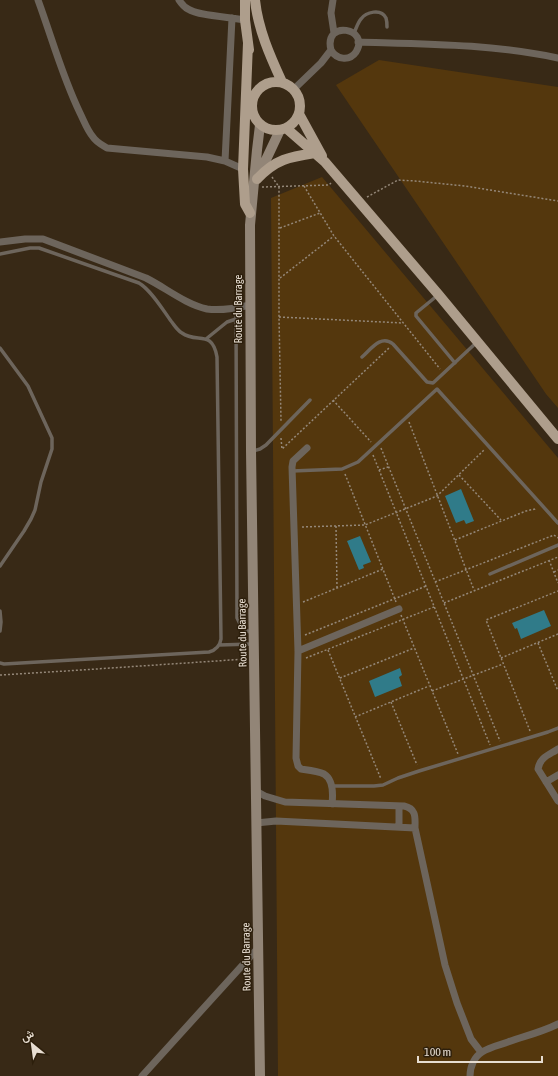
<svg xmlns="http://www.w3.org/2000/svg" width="558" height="1076" font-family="'Asap Condensed',Vazirmatn,sans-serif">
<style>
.green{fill:#54370d}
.water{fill:#307b89}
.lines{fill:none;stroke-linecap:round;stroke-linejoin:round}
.path{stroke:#948778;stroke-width:1.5;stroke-dasharray:2 2;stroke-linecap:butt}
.service{stroke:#6d655c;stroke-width:3.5}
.minor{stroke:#6d655c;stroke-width:7}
.secondary{stroke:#928577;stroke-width:10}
.primary{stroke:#ae9e8c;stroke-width:10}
.labels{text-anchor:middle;stroke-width:3;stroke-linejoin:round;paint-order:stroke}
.street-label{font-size:11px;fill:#e7ddd1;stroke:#2d1f0c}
</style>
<rect width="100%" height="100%" fill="#382916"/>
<!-- green -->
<path class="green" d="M 379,60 L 558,87 L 558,408 L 546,394 L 336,85 Z
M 322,177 L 558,458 L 558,1076 L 278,1076 L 271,198 Z"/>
<!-- water -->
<path class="water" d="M 461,489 L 474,521 L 466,524 L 464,520 L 456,523 L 445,496 Z
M 360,536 L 371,562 L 363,565 L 364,568 L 359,570 L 347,541 Z
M 544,610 L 551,626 L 521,639 L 517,628 L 515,629 L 512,623 Z
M 400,668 L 402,675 L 399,677 L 402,686 L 375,697 L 369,681 Z"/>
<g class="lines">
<!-- path -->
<path class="path" d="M 272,177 L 279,187 L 279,317 L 281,421
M 304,186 L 334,236 L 440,369
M 262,187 L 329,185 L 331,183
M 367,197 L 398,180 L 415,181 L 465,186 L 558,201
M 280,228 L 320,213
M 280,278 L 334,236
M 279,317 L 403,323
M 333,400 L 371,442
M 409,422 L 474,590
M 281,438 L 282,449 L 389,348
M 381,448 L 500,741
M 373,455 L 490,745
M 379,470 L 388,467
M 345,474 L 396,602
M 459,475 L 501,520
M 336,526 L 337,588
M 302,527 L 365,525 L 437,496 L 484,450
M 455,540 L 526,511 L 535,509 L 536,508
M 549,560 L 558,583
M 554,572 L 558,570
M 435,582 L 554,535 L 558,538
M 303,602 L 383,569
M 444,603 L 558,557
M 401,615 L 458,754
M 305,635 L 426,586
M 538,643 L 558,691
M 328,650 L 381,779
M 306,658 L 434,607
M 501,658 L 558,634
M 0,675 L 66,671 L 246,659
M 340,678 L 414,648
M 432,691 L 503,664
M 391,702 L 417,765
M 355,717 L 429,686
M 530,731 L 486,620 L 558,591"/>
<!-- service -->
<path class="service" d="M 354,33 C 356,29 358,22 361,19 C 366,12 381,8 386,18 C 387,21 387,24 387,27
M 0,254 L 30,248 L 39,248 L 139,283 C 151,290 163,310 171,321 C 175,326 177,330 182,333 C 197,344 212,329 217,357 L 221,639 C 220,646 216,650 209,652 L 4,664 L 0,663
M 438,295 L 416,313 L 416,316 L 455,363
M 236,308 L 237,618 C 240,626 244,631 253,633
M 206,339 L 227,322 L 236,319
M 0,348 L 28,386 L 52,438 L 52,449 L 41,482 L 35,510 L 31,519 L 24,531 L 0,566
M 362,357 C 371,349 381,334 393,344 L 427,382 L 433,383 L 477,342
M 253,451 L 260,449 L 266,445 L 310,400
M 292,471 L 342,469 L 358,462 L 437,389 L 558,523
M 490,574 L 558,545
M 0,611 L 1,622 L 0,631
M 219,645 L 252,644
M 332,786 L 374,786 L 383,785 L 398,778 L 419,771 L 548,732 L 558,728"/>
<!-- minor -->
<path class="minor" d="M 38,0 C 52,38 62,76 80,113 C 84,121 87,130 93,137 C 96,142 102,145 107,148 L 207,157 L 225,161 L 243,169
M 179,0 C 181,3 184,7 188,9 C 199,16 230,17 245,20
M 333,0 L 331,13 L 334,33
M 358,42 C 425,44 493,44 558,58
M 294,89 L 321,63 L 331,50 C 323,19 371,28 356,52 C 349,62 336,59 331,50
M 225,161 L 232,18
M 0,242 L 25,239 L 43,239 L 146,278 C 166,288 185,304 207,309 C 221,311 237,308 250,305
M 307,448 L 293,461 L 292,467 L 298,651 L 296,758 L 298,766 L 301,769 C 308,770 318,771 324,774 C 334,780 333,795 332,804
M 298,651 L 399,609
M 558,749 C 549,755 540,757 538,769 L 558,801
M 546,782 L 558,775
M 256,791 L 265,796 L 285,802 L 404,806 C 417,809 415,818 415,828 L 445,965 L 457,1003 L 471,1039 L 481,1052
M 256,823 L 276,821 L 415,828
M 399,827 L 399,806
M 142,1076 L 258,948
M 470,1076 C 470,1067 474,1057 482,1052 C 490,1047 500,1045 508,1042 C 525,1036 542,1032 558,1024"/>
<!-- secondary -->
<path class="secondary" d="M 257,179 L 280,130
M 260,1076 L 251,451 L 250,225 L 257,150 L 260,125"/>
<!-- primary -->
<path class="primary" d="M 245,0 L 245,20 L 249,50
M 255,0 C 258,29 270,56 282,82
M 248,43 L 243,169 L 245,204 L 250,213
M252 106a24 24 0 1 1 48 0a24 24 0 1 1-48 0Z
M 299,114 L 322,156
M 286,128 L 325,162 L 438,294 L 558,439
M 257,179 C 276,159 289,157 315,153"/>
</g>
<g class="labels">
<!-- street labels -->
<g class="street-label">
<text transform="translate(238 309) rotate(-90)" y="4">Route du Barrage</text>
<text transform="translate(242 633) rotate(-91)" y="4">Route du Barrage</text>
<text transform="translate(246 957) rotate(-91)" y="4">Route du Barrage</text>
</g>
</g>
<!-- north arrow -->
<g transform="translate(32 1044) rotate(331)" stroke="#2d1f0c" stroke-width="3" paint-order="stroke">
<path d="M0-3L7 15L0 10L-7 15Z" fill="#e7ddd1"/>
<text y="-6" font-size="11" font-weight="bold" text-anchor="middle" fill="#e7ddd1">ش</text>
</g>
<!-- scale -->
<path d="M418 1056v6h124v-6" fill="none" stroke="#e7ddd1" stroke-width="2"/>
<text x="424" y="1056" font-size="12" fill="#e7ddd1" stroke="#2d1f0c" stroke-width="3" paint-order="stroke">100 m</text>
</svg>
